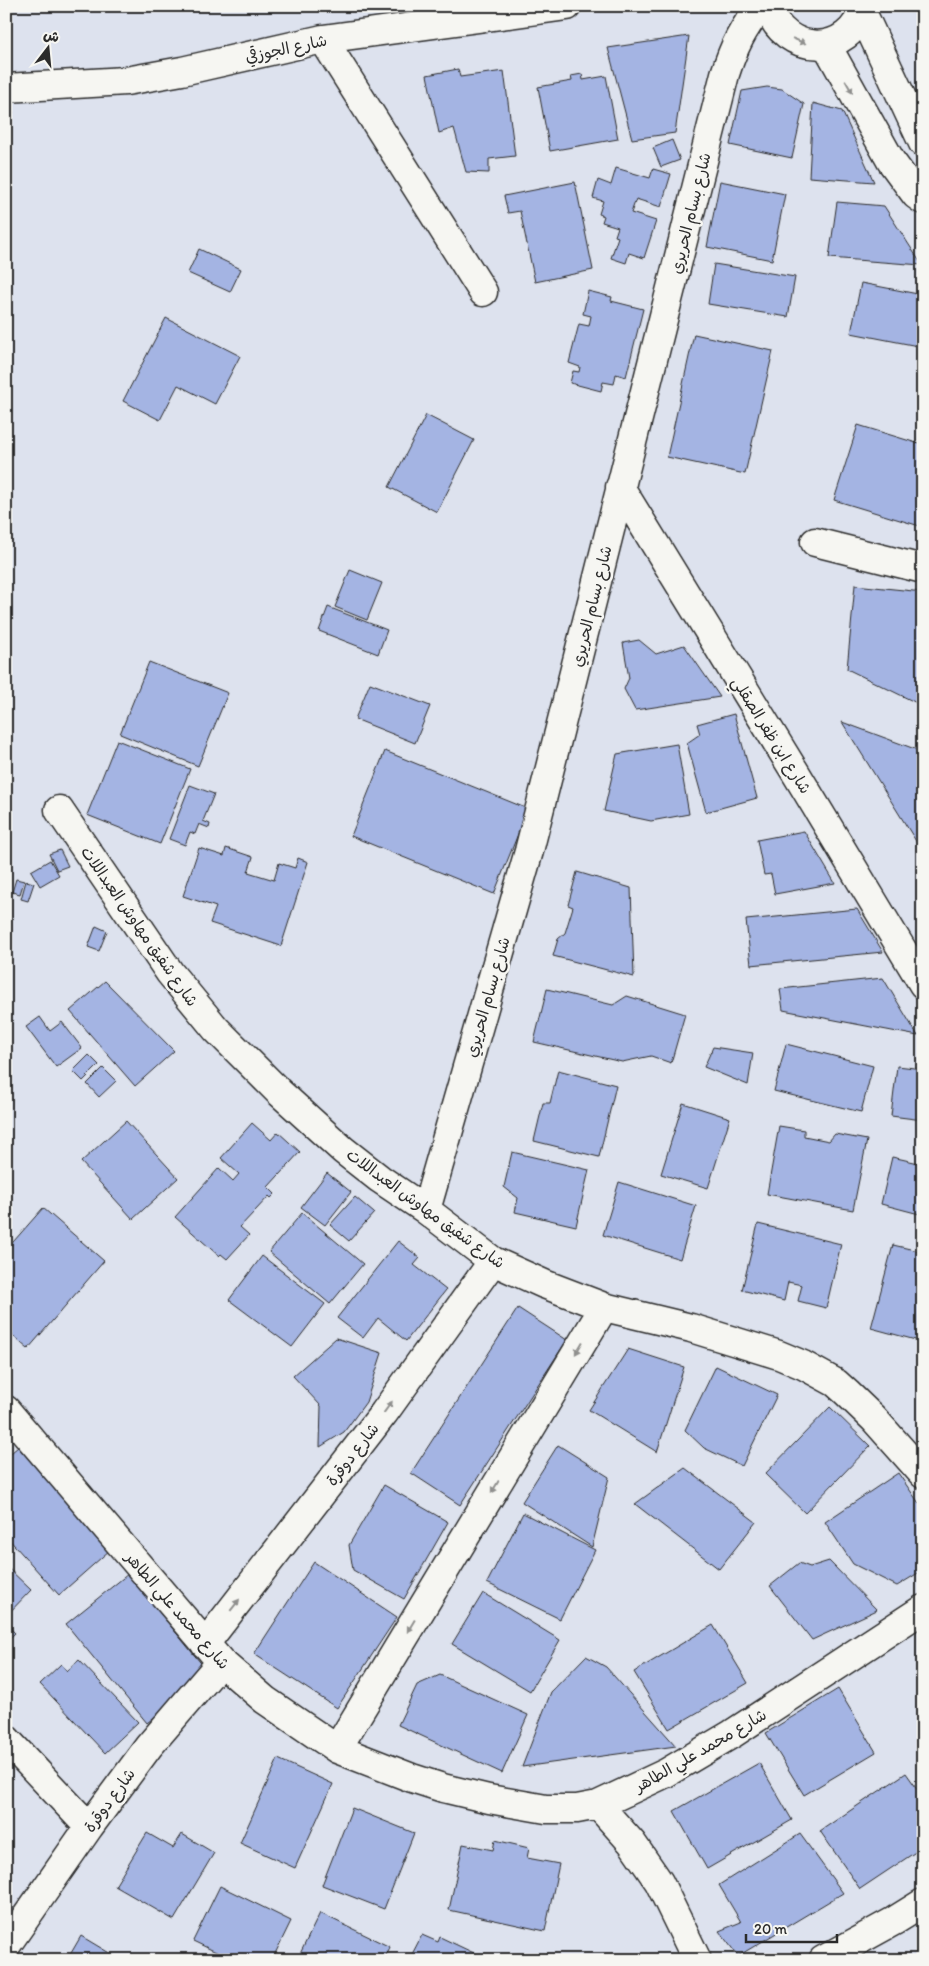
<svg xmlns="http://www.w3.org/2000/svg" width="929" height="1966" font-family="Itim,'Playpen Sans Arabic',sans-serif">
<style>
.building{fill:#a4b4e3;stroke:#2b2b2b}
.lines{fill:none;stroke-linecap:round;stroke-linejoin:round}
.minor-casing{stroke:#2b2b2b;stroke-width:31}
.minor{stroke:#f6f6f2;stroke-width:28}
.oneway{fill:#90908e}
.labels{text-anchor:middle;stroke-width:5;stroke-linejoin:round;paint-order:stroke}
.street-label{font-size:16px;fill:#2b2b2b;stroke:#f6f6f2}
</style>
<rect width="100%" height="100%" fill="#dde2ee"/>
<filter id="ink" filterUnits="userSpaceOnUse"><feTurbulence type="fractalNoise" baseFrequency=".02" numOctaves="2"/><feDisplacementMap in="SourceGraphic" scale="10" xChannelSelector="R" yChannelSelector="G"/><feConvolveMatrix kernelMatrix="1 2 1 2 8 2 1 2 1" color-interpolation-filters="sRGB"/></filter>
<g filter="url(#ink)">
<!-- building -->
<path class="building" d="M 689,36 L 675,133 L 632,139 L 608,48 Z
M 458,69 L 460,77 L 504,71 L 515,156 L 489,159 L 489,173 L 466,172 L 454,128 L 439,133 L 427,75 Z
M 582,74 L 583,80 L 606,76 L 618,139 L 550,151 L 538,87 L 572,81 L 571,76 Z
M 767,87 L 782,89 L 804,104 L 792,158 L 730,145 L 742,91 Z
M 813,103 L 842,111 L 874,182 L 809,177 Z
M 6,110 L 13,112 L 7,138 L 6,138 Z
M 672,140 L 680,160 L 661,167 L 653,148 Z
M 616,168 L 650,178 L 653,169 L 671,174 L 661,207 L 636,199 L 631,213 L 656,221 L 644,258 L 629,253 L 626,263 L 611,258 L 618,237 L 615,236 L 618,227 L 602,222 L 604,216 L 599,214 L 603,201 L 593,198 L 598,180 L 611,185 Z
M 720,181 L 785,194 L 772,260 L 707,247 Z
M 575,182 L 593,270 L 535,282 L 520,211 L 508,213 L 504,196 Z
M 837,202 L 884,206 L 922,265 L 829,258 Z
M 199,249 L 241,269 L 230,292 L 188,273 Z
M 714,264 L 795,277 L 788,317 L 708,304 Z
M 861,283 L 923,295 L 923,347 L 851,333 Z
M 588,291 L 612,297 L 611,301 L 643,309 L 626,377 L 616,374 L 614,384 L 603,382 L 601,391 L 570,383 L 573,371 L 579,372 L 580,367 L 569,363 L 579,324 L 589,326 L 591,316 L 583,314 Z
M 166,318 L 240,356 L 215,404 L 178,385 L 160,420 L 123,401 Z
M 694,334 L 773,351 L 745,474 L 667,457 Z
M 426,415 L 474,440 L 437,512 L 389,487 Z
M 858,425 L 923,445 L 923,527 L 834,500 Z
M 350,570 L 382,583 L 367,620 L 335,607 Z
M 855,585 L 923,592 L 923,706 L 847,669 Z
M 328,607 L 387,630 L 378,654 L 319,631 Z
M 639,640 L 656,654 L 684,645 L 720,697 L 635,710 L 624,689 L 629,678 L 623,643 Z
M 149,662 L 228,693 L 198,766 L 120,734 Z
M 370,683 L 430,706 L 415,743 L 355,719 Z
M 734,714 L 757,798 L 706,812 L 687,743 L 700,734 L 697,724 Z
M 842,722 L 923,752 L 923,837 L 919,846 Z
M 117,740 L 190,769 L 160,844 L 87,815 Z
M 677,744 L 689,814 L 651,821 L 604,811 L 617,754 Z
M 385,751 L 528,809 L 494,894 L 351,836 Z
M 190,785 L 214,794 L 203,821 L 210,824 L 209,828 L 199,824 L 195,834 L 190,832 L 185,845 L 169,839 Z
M 804,831 L 835,883 L 775,894 L 771,874 L 764,875 L 757,840 Z
M 199,848 L 224,856 L 226,848 L 253,857 L 248,872 L 274,880 L 279,863 L 295,868 L 298,858 L 308,862 L 281,946 L 210,923 L 216,907 L 183,896 Z
M 60,850 L 68,866 L 57,870 L 49,854 Z
M 50,860 L 59,875 L 40,886 L 31,871 Z
M 577,872 L 631,888 L 634,977 L 553,956 L 558,939 L 565,933 L 573,907 L 568,905 Z
M 16,879 L 24,881 L 20,894 L 12,892 Z
M 26,881 L 34,883 L 28,901 L 21,899 Z
M 857,909 L 883,952 L 751,965 L 746,920 Z
M 96,926 L 107,931 L 99,951 L 88,947 Z
M 883,978 L 918,1036 L 783,1010 L 780,989 Z
M 105,981 L 174,1051 L 135,1086 L 70,1011 Z
M 547,989 L 613,1005 L 627,996 L 685,1014 L 671,1063 L 651,1056 L 622,1062 L 534,1042 Z
M 40,1017 L 50,1031 L 62,1022 L 82,1048 L 56,1067 L 26,1027 Z
M 786,1044 L 873,1066 L 861,1112 L 774,1091 Z
M 713,1047 L 753,1053 L 748,1085 L 704,1067 Z
M 89,1055 L 99,1065 L 83,1081 L 73,1071 Z
M 897,1066 L 923,1069 L 923,1120 L 891,1116 Z
M 103,1068 L 116,1081 L 99,1097 L 87,1084 Z
M 558,1070 L 616,1085 L 599,1157 L 534,1141 L 543,1103 L 550,1103 Z
M 683,1103 L 730,1118 L 708,1188 L 661,1174 Z
M 126,1121 L 178,1178 L 133,1219 L 81,1162 Z
M 252,1123 L 271,1140 L 278,1132 L 300,1152 L 268,1187 L 275,1194 L 271,1198 L 269,1196 L 240,1227 L 249,1235 L 227,1259 L 221,1254 L 219,1256 L 175,1217 L 219,1168 L 233,1181 L 239,1174 L 221,1158 Z
M 779,1126 L 804,1130 L 804,1136 L 829,1141 L 835,1134 L 867,1140 L 853,1210 L 767,1194 Z
M 512,1152 L 589,1170 L 576,1226 L 515,1212 L 518,1198 L 504,1187 Z
M 892,1157 L 923,1164 L 923,1215 L 881,1204 Z
M 327,1173 L 351,1192 L 325,1225 L 301,1207 Z
M 619,1182 L 696,1206 L 680,1259 L 603,1235 Z
M 355,1197 L 374,1213 L 349,1241 L 330,1225 Z
M 43,1208 L 104,1261 L 28,1349 L 6,1330 L 6,1250 Z
M 302,1213 L 363,1264 L 330,1304 L 269,1252 Z
M 758,1224 L 841,1244 L 826,1308 L 798,1301 L 802,1285 L 788,1282 L 784,1301 L 742,1290 Z
M 398,1241 L 420,1258 L 414,1265 L 446,1290 L 406,1341 L 378,1318 L 363,1338 L 337,1318 Z
M 893,1245 L 923,1252 L 923,1342 L 871,1328 Z
M 262,1256 L 325,1304 L 292,1347 L 229,1300 Z
M 518,1308 L 567,1340 L 460,1505 L 411,1473 Z
M 336,1338 L 382,1353 L 366,1402 L 344,1432 L 320,1447 L 321,1406 L 293,1376 Z
M 628,1349 L 684,1367 L 657,1452 L 589,1410 Z
M 716,1366 L 777,1395 L 742,1466 L 704,1448 L 685,1430 Z
M 830,1407 L 870,1446 L 805,1513 L 765,1474 Z
M 558,1445 L 609,1477 L 592,1547 L 522,1502 Z
M 18,1447 L 110,1550 L 59,1595 L 6,1536 L 6,1457 Z
M 685,1468 L 756,1522 L 719,1569 L 635,1504 Z
M 898,1473 L 923,1509 L 923,1570 L 897,1586 L 853,1564 L 825,1522 Z
M 384,1485 L 448,1522 L 404,1599 L 353,1570 L 349,1545 Z
M 523,1513 L 595,1550 L 560,1619 L 487,1583 Z
M 829,1561 L 877,1610 L 812,1640 L 770,1586 L 799,1563 L 810,1567 Z
M 314,1562 L 397,1617 L 337,1708 L 254,1654 Z
M 6,1566 L 31,1590 L 6,1616 Z
M 128,1574 L 209,1673 L 147,1723 L 66,1624 Z
M 483,1593 L 560,1640 L 530,1691 L 452,1644 Z
M 6,1624 L 15,1633 L 6,1642 Z
M 713,1625 L 748,1683 L 669,1729 L 634,1672 Z
M 586,1656 L 606,1667 L 676,1746 L 522,1767 L 551,1692 Z
M 79,1660 L 138,1722 L 105,1753 L 40,1684 L 61,1664 L 67,1671 Z
M 440,1675 L 528,1715 L 502,1773 L 398,1725 L 417,1685 Z
M 838,1689 L 876,1752 L 804,1795 L 766,1733 Z
M 278,1759 L 333,1784 L 295,1868 L 240,1843 Z
M 759,1763 L 792,1820 L 707,1869 L 674,1811 Z
M 906,1773 L 923,1797 L 923,1847 L 860,1889 L 820,1831 Z
M 352,1808 L 414,1833 L 384,1909 L 322,1885 Z
M 147,1833 L 173,1848 L 182,1834 L 214,1853 L 174,1920 L 115,1886 Z
M 800,1834 L 843,1893 L 738,1956 L 719,1931 L 741,1922 L 719,1885 Z
M 495,1840 L 529,1848 L 527,1858 L 559,1864 L 545,1931 L 449,1910 L 463,1844 L 493,1850 Z
M 220,1886 L 291,1921 L 272,1960 L 233,1960 L 193,1941 Z
M 320,1913 L 390,1947 L 384,1960 L 297,1960 Z
M 422,1935 L 438,1942 L 440,1937 L 476,1954 L 473,1960 L 409,1960 Z
M 81,1936 L 121,1960 L 67,1960 Z"/>
<g class="lines">
<defs>
<path id="minor" d="M 768,6 C 783,57 851,58 864,6
M 862,12 L 923,143
M 323,39 L 483,292
M 826,44 L 891,161 L 916,195 L 923,200
M 6,88 L 126,81 L 182,71 L 323,39 L 567,6
M 620,487 L 797,775 L 923,984
M 815,542 L 923,569
M 59,810 L 170,973 L 216,1029 L 279,1092 L 343,1150 L 380,1179 L 426,1210 L 493,1261 L 544,1284 L 604,1307 L 691,1328 L 779,1355 L 803,1365 L 836,1383 L 847,1393 L 874,1419 L 923,1474
M 426,1210 L 529,851 L 725,74 C 734,46 743,28 761,6
M 6,1410 L 221,1662 L 265,1700 L 337,1749 L 412,1778 L 443,1788 L 489,1799 L 546,1809 L 577,1809 L 598,1805 L 666,1773 L 732,1734 L 923,1609
M 205,1644 L 384,1413 L 493,1261
M 6,1739 L 89,1827
M 337,1749 L 604,1307
M 598,1805 L 632,1843 L 659,1882 L 697,1960
M 6,1946 L 89,1827 L 149,1746 L 221,1662
M 823,1960 L 894,1921 L 923,1903"/>
</defs>
<!-- minor casing -->
<use href="#minor" class="minor-casing"/>
<!-- minor -->
<use href="#minor" class="minor"/>
</g>
<!-- one-way arrows -->
<defs><path id="oneway-solid" d="M-6-.8H1V-3.2L6.5 0L1 3.2V.8H-6Z" transform="scale(1.25)"/></defs>
<g class="oneway">
<use href="#oneway-solid" transform="translate(799 41) rotate(22)"/>
<use href="#oneway-solid" transform="translate(849 87) rotate(61)"/>
<use href="#oneway-solid" transform="translate(579 1348) rotate(121)"/>
<use href="#oneway-solid" transform="translate(388 1407) rotate(-54)"/>
<use href="#oneway-solid" transform="translate(495 1487) rotate(121)"/>
<use href="#oneway-solid" transform="translate(235 1605) rotate(-52)"/>
<use href="#oneway-solid" transform="translate(411 1626) rotate(121)"/>
</g>
</g>
<g class="labels">
<!-- street labels -->
<g class="street-label">
<text transform="translate(286 48) rotate(-12)" y="6">شارع الجوزقي</text>
<text transform="translate(690 213) rotate(-76)" y="6">شارع بسام الحريري</text>
<text transform="translate(591 606) rotate(-76)" y="6">شارع بسام الحريري</text>
<text transform="translate(772 735) rotate(58)" y="6">شارع ابن ظفر الصقلي</text>
<text transform="translate(140 926) rotate(55)" y="6">شارع شفيق مهاوش العبداللات</text>
<text transform="translate(487 997) rotate(-74)" y="6">شارع بسام الحريري</text>
<text transform="translate(426 1208) rotate(36)" y="6">شارع شفيق مهاوش العبداللات</text>
<text transform="translate(352 1454) rotate(-52)" y="6">شارع دوقرة</text>
<text transform="translate(178 1610) rotate(49)" y="6">شارع محمد علي الطاهر</text>
<text transform="translate(700 1750) rotate(-30)" y="6">شارع محمد علي الطاهر</text>
<text transform="translate(109 1800) rotate(-54)" y="6">شارع دوقرة</text>
</g>
</g>
<!-- margin -->
<rect width="929" height="1966" fill="none" stroke="#f6f6f2" stroke-width="25"/>
<rect x="12" y="12" width="904" height="1941" fill="none" stroke="#2b2b2b" stroke-width="2" filter="url(#ink)"/>
<!-- north arrow -->
<g transform="translate(48 48) rotate(16)" stroke="#f6f6f2" stroke-width="4" paint-order="stroke">
<path d="M0-4L9 19L0 12L-9 19Z" fill="#2b2b2b"/>
<text y="-8" font-size="14" font-weight="bold" text-anchor="middle" fill="#2b2b2b">ش</text>
</g>
<!-- scale -->
<path d="M746 1934v8h91v-8" fill="none" stroke="#2b2b2b" stroke-width="2.5"/>
<text x="754" y="1934" font-size="15" fill="#2b2b2b" stroke="#f6f6f2" stroke-width="4" paint-order="stroke">20 m</text>
</svg>
